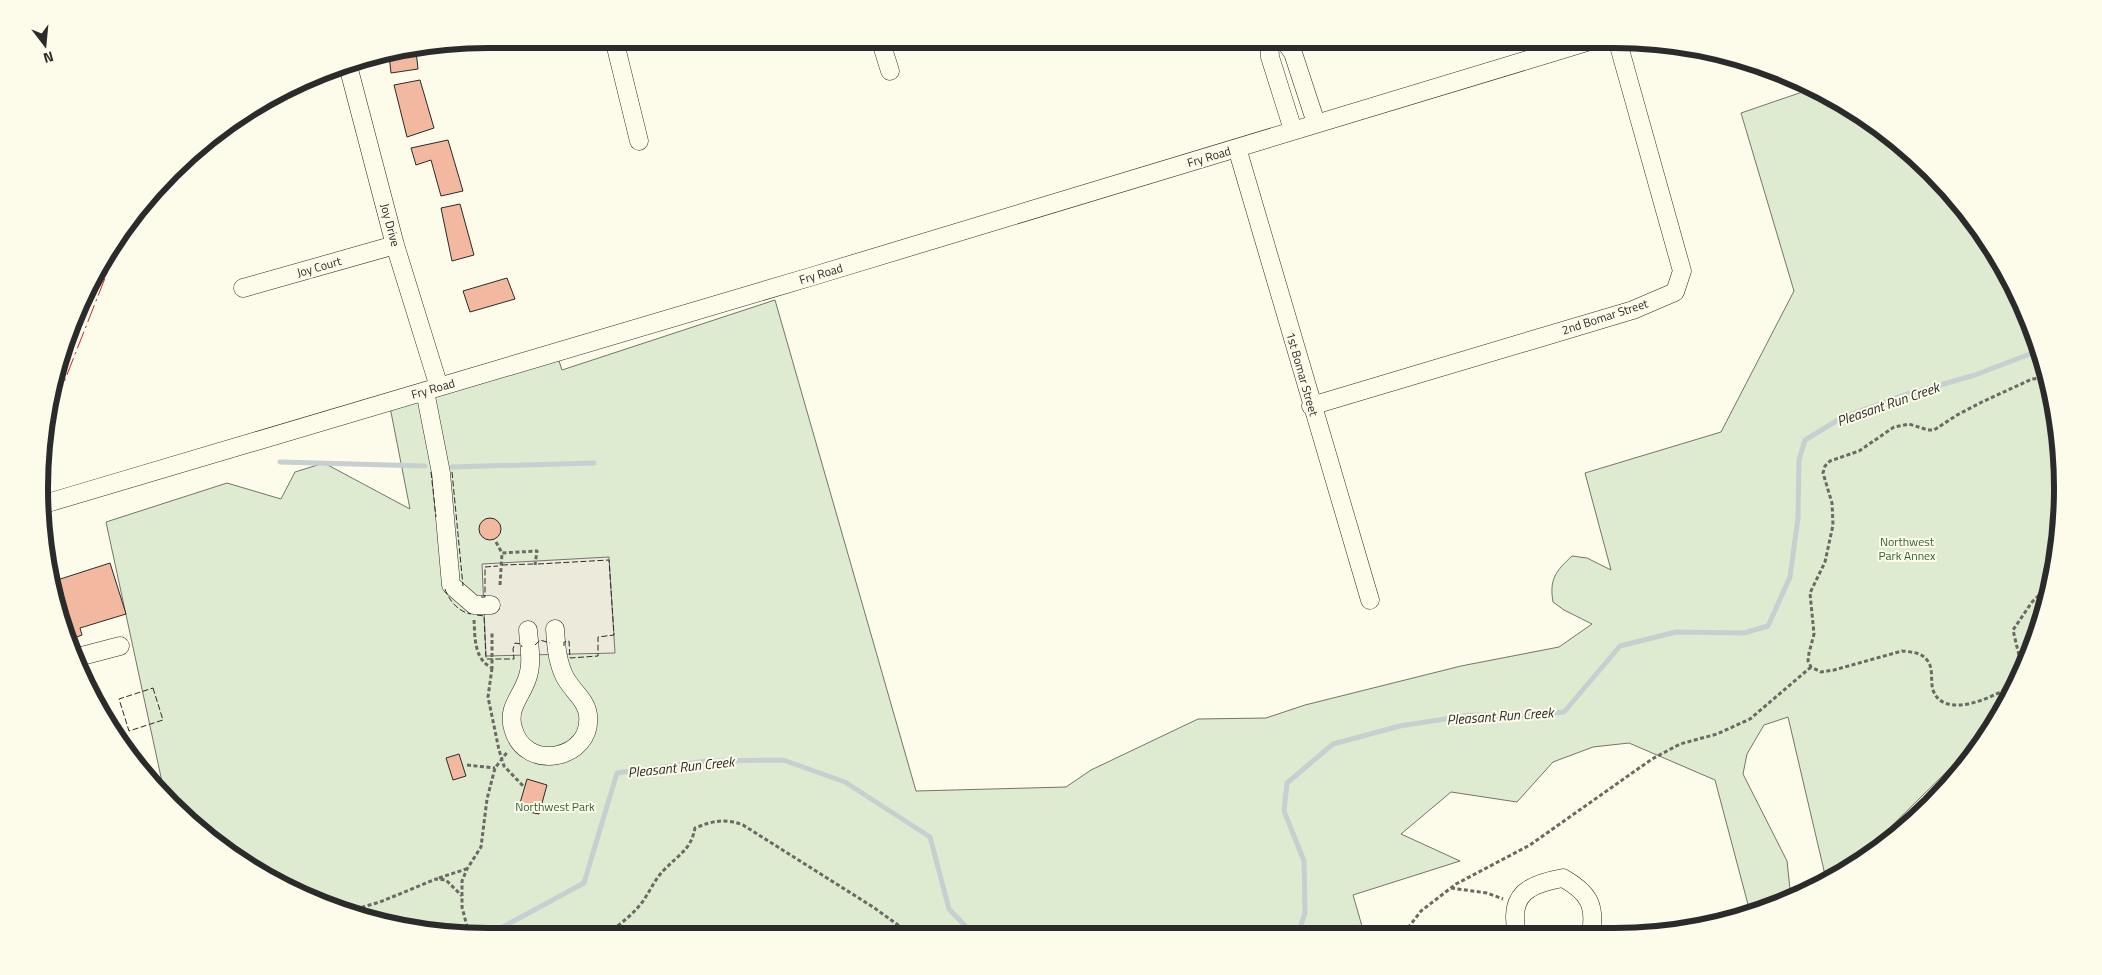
<svg xmlns="http://www.w3.org/2000/svg" width="2102" height="975" font-family="'Titillium Web',sans-serif">
<style>
.green{fill:#deebd1;stroke:#74746e}
.parking{fill:#eceadb;stroke:#74746e}
.lines{fill:none;stroke-linecap:round;stroke-linejoin:round}
.stream{stroke:#c7d0d0;stroke-width:5}
.building{fill:#f2b8a0;stroke:#2b2b2b}
.minor-casing{stroke:#2b2b2b;stroke-width:19}
.path{stroke:#6a6964;stroke-width:3;stroke-dasharray:4 2.5;stroke-linecap:butt}
.minor{stroke:#fdfbea;stroke-width:18}
.fence{stroke:#2b2b2b;stroke-width:1;stroke-dasharray:6 2.5;stroke-linecap:butt}
.power{stroke:#c62828;stroke-width:1;stroke-dasharray:18 4 2.5 4;stroke-linecap:butt}
.labels{text-anchor:middle;stroke-width:4;stroke-linejoin:round;paint-order:stroke}
.street-label{font-size:12px;fill:#2b2b2b;stroke:#fdfbea}
.park-label{font-size:12px;fill:#34623c;stroke:#fdfbea}
.water-label{font-size:14px;font-style:italic;fill:#2b2b2b;stroke:#fdfbea}
.rim{fill:none;stroke:#2b2b2b;stroke-width:6}
</style>
<rect width="100%" height="100%" fill="#fdfbea"/>
<!-- green -->
<path class="green" d="M 1814,88 L 1864,114 L 1932,170 L 1987,238 L 2029,315 L 2035,334 L 2055,400 L 2063,487 L 2055,575 L 2029,659 L 1987,732 L 1854,863 L 1826,879 L 1788,717 L 1764,725 L 1747,754 L 1743,774 L 1787,861 L 1791,899 L 1786,902 L 1750,912 L 1715,780 L 1629,743 L 1593,747 L 1553,762 L 1517,802 L 1451,792 L 1401,834 L 1460,861 L 1353,895 L 1364,933 L 487,936 L 400,928 L 316,902 L 192,825 L 164,791 L 106,522 L 227,483 L 281,499 L 295,472 L 324,463 L 410,509 L 389,402 L 556,352 L 562,370 L 775,300 L 916,791 L 1066,787 L 1091,770 L 1198,719 L 1266,718 L 1305,705 L 1461,666 L 1559,647 L 1592,624 L 1564,610 L 1553,602 C 1549,579 1556,571 1572,556 L 1587,558 L 1611,570 L 1585,473 L 1721,432 L 1794,291 L 1741,113 Z"/>
<!-- parking -->
<path class="parking" d="M 609,557 L 615,653 L 486,656 L 482,564 Z"/>
<g class="lines">
<!-- stream -->
<path class="stream" d="M 280,462 L 425,466
M 452,467 L 594,463
M 1298,934 L 1305,913 L 1304,861 L 1284,811 L 1287,783 L 1333,744 L 1400,726 L 1470,715 L 1529,716 L 1564,712 L 1620,646 L 1676,632 L 1744,633 L 1768,626 L 1790,577 L 1798,518 L 1799,460 L 1805,440 L 1843,417 L 1901,396 L 1975,375 L 2040,350
M 486,936 L 584,883 L 617,773 L 707,761 L 783,760 L 845,782 L 930,837 L 949,909 L 974,935"/>
</g>
<!-- building -->
<path class="building" d="M 416,51 L 418,69 L 391,73 L 389,55 Z
M 420,80 L 434,128 L 407,137 L 394,85 Z
M 448,140 L 463,191 L 441,196 L 431,160 L 416,165 L 411,148 Z
M 460,204 L 474,255 L 452,261 L 441,208 Z
M 507,278 L 515,299 L 470,312 L 463,291 Z
M479 529a11 11 0 1 1 22 0a11 11 0 1 1-22 0Z
M 110,563 L 126,614 L 80,628 L 82,635 L 67,641 L 63,632 L 51,582 Z
M 459,754 L 466,776 L 453,780 L 446,758 Z
M 527,779 L 547,785 L 539,814 L 518,810 Z"/>
<g class="lines">
<defs>
<path id="minor" d="M 614,39 L 639,141
M 880,39 L 890,71
M 1269,39 L 1270,57 L 1293,130
M 1283,39 L 1293,53 L 1316,123
M 347,62 L 395,245 L 439,387
M 1237,148 L 1370,600
M 243,288 L 395,245
M 425,391 L 441,473 L 451,585 L 474,605 L 491,605
M 1311,406 L 1633,310 L 1675,292 L 1682,271 L 1617,39
M 44,504 L 810,277 L 1597,39
M 528,630 C 529,645 533,664 527,679 C 521,697 507,708 513,728 C 524,773 593,760 588,715 C 586,698 569,689 563,673 C 557,659 556,644 555,629
M 74,658 L 120,646
M 1517,933 C 1508,894 1529,884 1563,878 C 1588,892 1596,905 1591,933"/>
</defs>
<!-- minor casing -->
<use href="#minor" class="minor-casing"/>
<!-- path -->
<path class="path" d="M 496,542 L 502,553
M 500,585 L 502,553 L 537,551 L 535,565
M 474,620 C 475,638 474,659 492,668 L 492,633
M 492,668 L 488,697 L 499,750 L 504,766 L 524,787
M 2021,674 L 2022,668 L 2013,630 L 2032,602 L 2052,583
M 2016,682 C 2000,695 1944,722 1933,690 C 1930,681 1934,668 1927,660 C 1921,652 1911,652 1902,651 L 1834,670 L 1821,672 L 1811,667 L 1808,661 L 1809,653 L 1814,634 L 1810,593 L 1825,562 L 1833,525 L 1832,503 L 1823,473 L 1825,466 L 1830,461 L 1859,451 L 1894,427 L 1909,424 L 1928,430 L 1934,430 L 1957,415 L 1982,402 L 2032,379 L 2048,377
M 467,765 L 495,768
M 439,878 L 466,869
M 1451,888 L 1487,893 L 1503,899
M 317,903 L 332,901 L 359,908 L 380,902 L 436,879 L 446,880 L 462,896
M 616,928 L 621,936
M 1404,933 L 1421,911 L 1456,884 L 1530,845 L 1652,759 L 1680,744 L 1717,734 L 1750,719 L 1811,667
M 469,934 L 462,907 L 462,881 L 467,869 L 481,847 L 487,799 L 495,768 L 508,751
M 601,936 C 616,928 629,918 640,905 C 649,894 654,880 664,870 C 678,855 691,850 695,828 C 712,821 725,818 743,825 L 873,907 L 912,935"/>
<!-- minor -->
<use href="#minor" class="minor"/>
<!-- fence -->
<path class="fence" d="M 431,472 L 436,517
M 452,472 L 463,586
M 538,564 L 609,560 L 614,635 L 598,637 L 598,656 L 570,658 L 569,641 L 564,642 L 564,646
M 502,565 L 533,564
M 445,589 C 449,601 459,612 471,614
M 481,597 L 485,597 L 485,567 L 498,566
M 477,615 L 484,616 L 486,659 L 514,659 L 513,649 L 515,643 L 521,644 L 522,647
M 535,645 L 540,640 L 550,643
M 153,688 L 163,720 L 129,731 L 119,699 Z"/>
<!-- power -->
<path class="power" d="M 46,428 L 122,235"/>
</g>
<g class="labels">
<!-- street labels -->
<g class="street-label">
<text transform="translate(1209 157) rotate(-17)" y="4">Fry Road</text>
<text transform="translate(390 225) rotate(75)" y="4">Joy Drive</text>
<text transform="translate(319 267) rotate(-16)" y="4">Joy Court</text>
<text transform="translate(821 274) rotate(-17)" y="4">Fry Road</text>
<text transform="translate(1605 317) rotate(-18)" y="4">2nd Bomar Street</text>
<text transform="translate(1302 374) rotate(74)" y="4">1st Bomar Street</text>
<text transform="translate(433 389) rotate(-16)" y="4">Fry Road</text>
</g>
<!-- park labels -->
<g class="park-label">
<text x="1907" y="546">Northwest<tspan x="1907" dy="14">Park Annex</tspan></text>
<text x="555" y="811">Northwest Park</text>
</g>
<!-- water labels -->
<g class="water-label">
<text transform="translate(1888 404) rotate(-19)" y="5">Pleasant Run Creek</text>
<text transform="translate(1500 716) rotate(-4)" y="5">Pleasant Run Creek</text>
<text transform="translate(681 767) rotate(-6)" y="5">Pleasant Run Creek</text>
</g>
</g>
<!-- crop -->
<path d="M0 0H2102V975H0ZM488 48H1614A440 440 0 0 1 2054 488V488A440 440 0 0 1 1614 928H488A440 440 0 0 1 48 488V488A440 440 0 0 1 488 48Z" fill="#fdfbea" fill-rule="evenodd"/>
<path class="rim" d="M488 48H1614A440 440 0 0 1 2054 488V488A440 440 0 0 1 1614 928H488A440 440 0 0 1 48 488V488A440 440 0 0 1 488 48Z"/>
<!-- north arrow -->
<g transform="translate(45 45) rotate(164)" stroke="#fdfbea" stroke-width="4" paint-order="stroke">
<path d="M0-4L9 19L0 12L-9 19Z" fill="#2b2b2b"/>
<text y="-8" font-size="14" font-weight="bold" text-anchor="middle" fill="#2b2b2b">N</text>
</g>
</svg>
